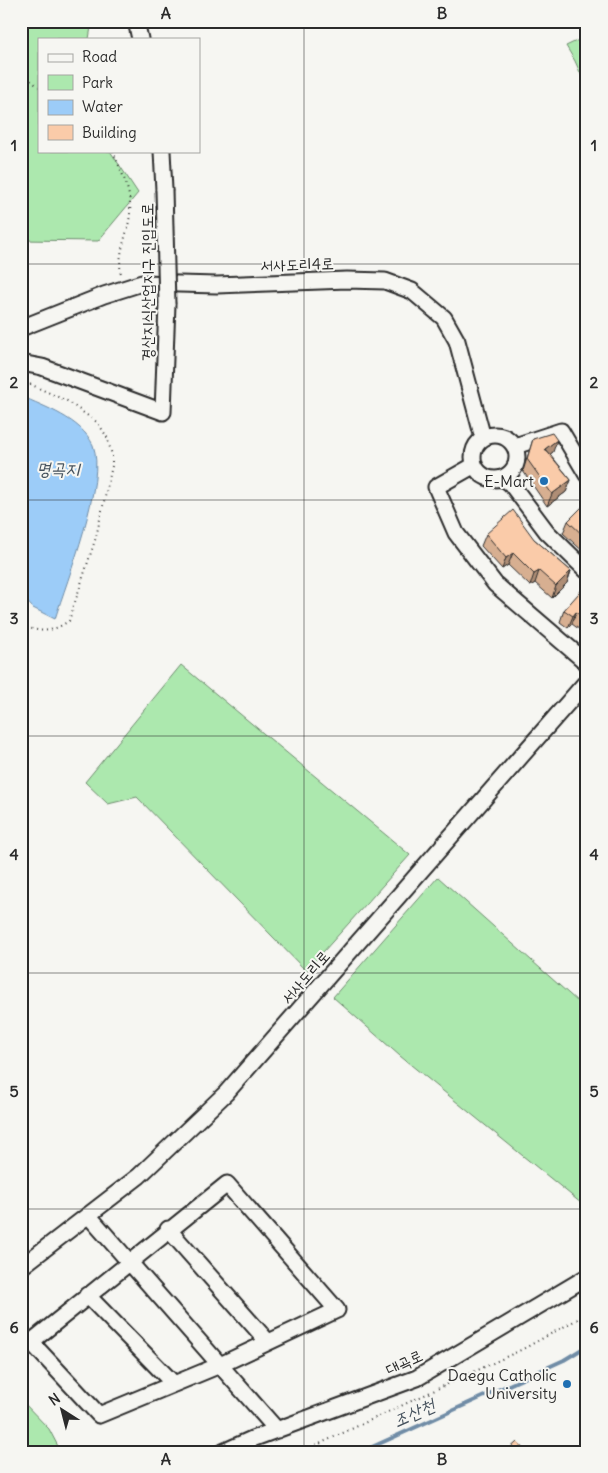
<svg xmlns="http://www.w3.org/2000/svg" width="608" height="1473" font-family="Delius,'Poor Story',sans-serif">
<style>
.green{fill:#ace8ae;stroke:#6c8a6c}
.water{fill:#9cccf8;stroke:#6f8ca6}
.lines{fill:none;stroke-linecap:round;stroke-linejoin:round}
.stream{stroke:#6f8ca6;stroke-width:4}
.minor-casing{stroke:#2b2b2b;stroke-width:19}
.path{stroke:#2b2b2b;stroke-width:2;stroke-dasharray:1 4;stroke-linecap:butt}
.minor{stroke:#f6f6f2;stroke-width:15}
.minor-bridge-casing{stroke:#2b2b2b;stroke-width:19;stroke-linecap:butt}
.minor-bridge{stroke:#f6f6f2;stroke-width:15}
.wall{fill:#d7af91;stroke:#2b2b2b}
.shaded-wall{fill:#af8e76;stroke:#2b2b2b}
.building{fill:#facba9;stroke:#2b2b2b}
.grid{fill:none;stroke:#2b2b2b;stroke-width:1;stroke-opacity:0.55}
.poi-dot{fill:#1f6fb2;stroke:#f6f6f2;stroke-width:2}
.labels{text-anchor:middle;stroke-width:4;stroke-linejoin:round;paint-order:stroke}
.street-label{font-size:16px;fill:#2b2b2b;stroke:#f6f6f2}
.poi-label{font-size:16px;fill:#2b2b2b;stroke:#f6f6f2;text-anchor:end}
.water-label{font-size:18px;font-style:italic;fill:#47535e;stroke:#f6f6f2}
.neatline{fill:none;stroke:#2b2b2b;stroke-width:2}
.grid-label{font-size:16px;text-anchor:middle;font-weight:bold;fill:#2b2b2b}
</style>
<rect width="100%" height="100%" fill="#f6f6f2"/>
<filter id="ink" filterUnits="userSpaceOnUse"><feTurbulence type="fractalNoise" baseFrequency=".02" numOctaves="2"/><feDisplacementMap in="SourceGraphic" scale="10" xChannelSelector="R" yChannelSelector="G"/><feConvolveMatrix kernelMatrix="1 2 1 2 8 2 1 2 1" color-interpolation-filters="sRGB"/></filter>
<g filter="url(#ink)">
<!-- green -->
<path class="green" d="M 21,21 L 92,21 L 89,39 L 39,39 L 39,151 L 110,151 L 138,193 L 98,241 L 21,240 Z
M 587,36 L 587,88 L 575,61 L 566,46 Z
M 181,665 L 410,855 L 306,971 L 137,797 L 108,804 L 85,782 Z
M 438,877 L 587,1010 L 587,1208 L 400,1056 L 333,997 Z
M 21,1400 L 49,1429 L 61,1452 L 21,1452 Z"/>
<!-- water -->
<path class="water" d="M 21,396 C 45,407 81,419 93,445 C 107,480 67,580 55,619 L 33,608 L 21,595 Z"/>
<g class="lines">
<!-- stream -->
<path class="stream" d="M 361,1452 L 564,1360 L 587,1346"/>
<defs>
<path id="minor" d="M 136,21 L 140,39
M 162,151 L 164,190
M 21,328 L 104,295 L 142,283 L 217,285 L 347,280 L 385,281 L 412,291 L 444,318 L 457,341 L 483,438
M 21,363 L 42,367 L 163,412 L 167,304
M473 457a22 22 0 1 1 44 0a22 22 0 1 1-44 0Z
M 515,446 L 561,431 L 587,475
M 473,466 L 436,487 L 456,533 L 495,584 L 587,663
M 503,478 L 511,484 L 547,532 L 587,571
M 227,1184 L 337,1310 L 220,1365 L 99,1415 L 31,1342 Z
M 88,1215 L 277,1430
M 168,1229 L 268,1342
M 21,1267 L 139,1176 L 226,1093 L 587,681
M 87,1295 L 174,1384
M 223,1452 L 252,1439 L 417,1378 L 587,1277"/>
</defs>
<!-- minor casing -->
<use href="#minor" class="minor-casing"/>
<!-- path -->
<path class="path" d="M 21,82 L 30,80 L 39,87
M 113,151 C 121,172 132,191 130,214 C 128,235 117,253 121,274
M 21,380 L 67,401 L 98,423 L 107,437 L 112,455 L 112,466 L 96,537 L 69,621 C 50,633 41,633 21,625
M 302,1452 L 523,1349 L 587,1314"/>
<!-- minor -->
<use href="#minor" class="minor"/>
<defs>
<path id="minor-bridge" d="M 164,190 L 167,304"/>
</defs>
<!-- minor-bridge casing -->
<use href="#minor-bridge" class="minor-bridge-casing"/>
<!-- minor-bridge -->
<use href="#minor-bridge" class="minor-bridge"/>
</g>
<!-- wall -->
<path class="wall" d="M 533,439 L 553,452 L 550,454 L 571,480 L 566,492 L 547,506 L 523,471 Z
M 587,506 L 587,555 L 563,533 L 568,521 Z
M 486,534 L 534,539 L 571,571 L 567,583 L 552,598 L 535,583 L 530,586 L 508,565 L 502,569 L 481,546 Z
M 587,586 L 587,635 L 572,624 L 568,628 L 560,622 L 564,610 Z"/>
<!-- shaded-wall -->
<path class="shaded-wall" d="M 557,440 L 553,452 L 541,461 L 545,449 Z
M 571,480 L 566,492 L 547,506 L 552,494 Z
M 513,553 L 508,565 L 502,569 L 506,558 Z
M 539,571 L 535,583 L 530,586 L 534,574 Z
M 571,571 L 567,583 L 552,598 L 556,586 Z
M 576,612 L 572,624 L 568,628 L 573,616 Z"/>
<!-- building -->
<path class="building" d="M 552,433 L 557,440 L 545,449 L 571,480 L 552,494 L 527,459 L 533,439 Z
M 585,504 L 587,506 L 587,539 L 568,521 Z
M 513,510 L 534,539 L 571,571 L 556,586 L 539,571 L 534,574 L 513,553 L 506,558 L 486,534 Z
M 586,585 L 587,586 L 587,620 L 576,612 L 573,616 L 564,610 Z
M 517,1442 L 526,1452 L 506,1452 Z"/>
</g>
<!-- grid -->
<path class="grid" d="M 304,21 L 304,1452M 21,264 L 587,264M 21,500 L 587,500M 21,736 L 587,736M 21,973 L 587,973M 21,1209 L 587,1209"/>
<!-- markers -->
<g class="poi-dot">
<circle cx="544" cy="481" r="5"/>
<circle cx="567" cy="1384" r="5"/>
</g>
<g class="labels">
<!-- street labels -->
<g class="street-label">
<text transform="translate(297 264) rotate(-2)" y="6">서사도리4로</text>
<text transform="translate(147 282) rotate(-90)" y="6">경산지식산업지구 진입도로</text>
<text transform="translate(305 977) rotate(-49)" y="6">서사도리로</text>
<text transform="translate(404 1362) rotate(-25)" y="6">대곡로</text>
</g>
<!-- poi labels -->
<g class="poi-label">
<text x="534" y="487">E-Mart</text>
<text x="557" y="1381">Daegu Catholic<tspan x="557" dy="18">University</tspan></text>
</g>
<!-- water labels -->
<g class="water-label">
<text x="58" y="475">명곡지</text>
<text transform="translate(414 1413) rotate(-24)" y="6">조산천</text>
</g>
</g>
<!-- margin -->
<rect width="608" height="1473" fill="none" stroke="#f6f6f2" stroke-width="55"/>
<!-- legend -->
<rect x="38" y="38" width="162" height="115" fill="#f6f6f2" stroke="#a5a5a2"/>
<rect x="48" y="54" width="25" height="8" fill="#f6f6f2" stroke="#a5a5a2"/>
<text x="82" y="62" font-size="15" fill="#2b2b2b">Road</text>
<rect x="48" y="75" width="25" height="15" fill="#ace8ae" stroke="#a5a5a2"/>
<text x="82" y="88" font-size="15" fill="#2b2b2b">Park</text>
<rect x="48" y="100" width="25" height="15" fill="#9cccf8" stroke="#a5a5a2"/>
<text x="82" y="112" font-size="15" fill="#2b2b2b">Water</text>
<rect x="48" y="125" width="25" height="15" fill="#facba9" stroke="#a5a5a2"/>
<text x="82" y="138" font-size="15" fill="#2b2b2b">Building</text>
<!-- north arrow -->
<g transform="translate(62 1410) rotate(324)" stroke="#f6f6f2" stroke-width="4" paint-order="stroke">
<path d="M0-4L9 19L0 12L-9 19Z" fill="#2b2b2b"/>
<text y="-8" font-size="14" font-weight="bold" text-anchor="middle" fill="#2b2b2b">N</text>
</g>
<rect x="28" y="28" width="552" height="1418" class="neatline"/>
<g class="grid-label">
<text x="166" y="19">A</text>
<text x="442" y="19">B</text>
<text x="14" y="151">1</text>
<text x="594" y="151">1</text>
<text x="14" y="388">2</text>
<text x="594" y="388">2</text>
<text x="14" y="624">3</text>
<text x="594" y="624">3</text>
<text x="14" y="860">4</text>
<text x="594" y="860">4</text>
<text x="14" y="1097">5</text>
<text x="594" y="1097">5</text>
<text x="14" y="1333">6</text>
<text x="594" y="1333">6</text>
<text x="166" y="1465">A</text>
<text x="442" y="1465">B</text>
</g>
</svg>
